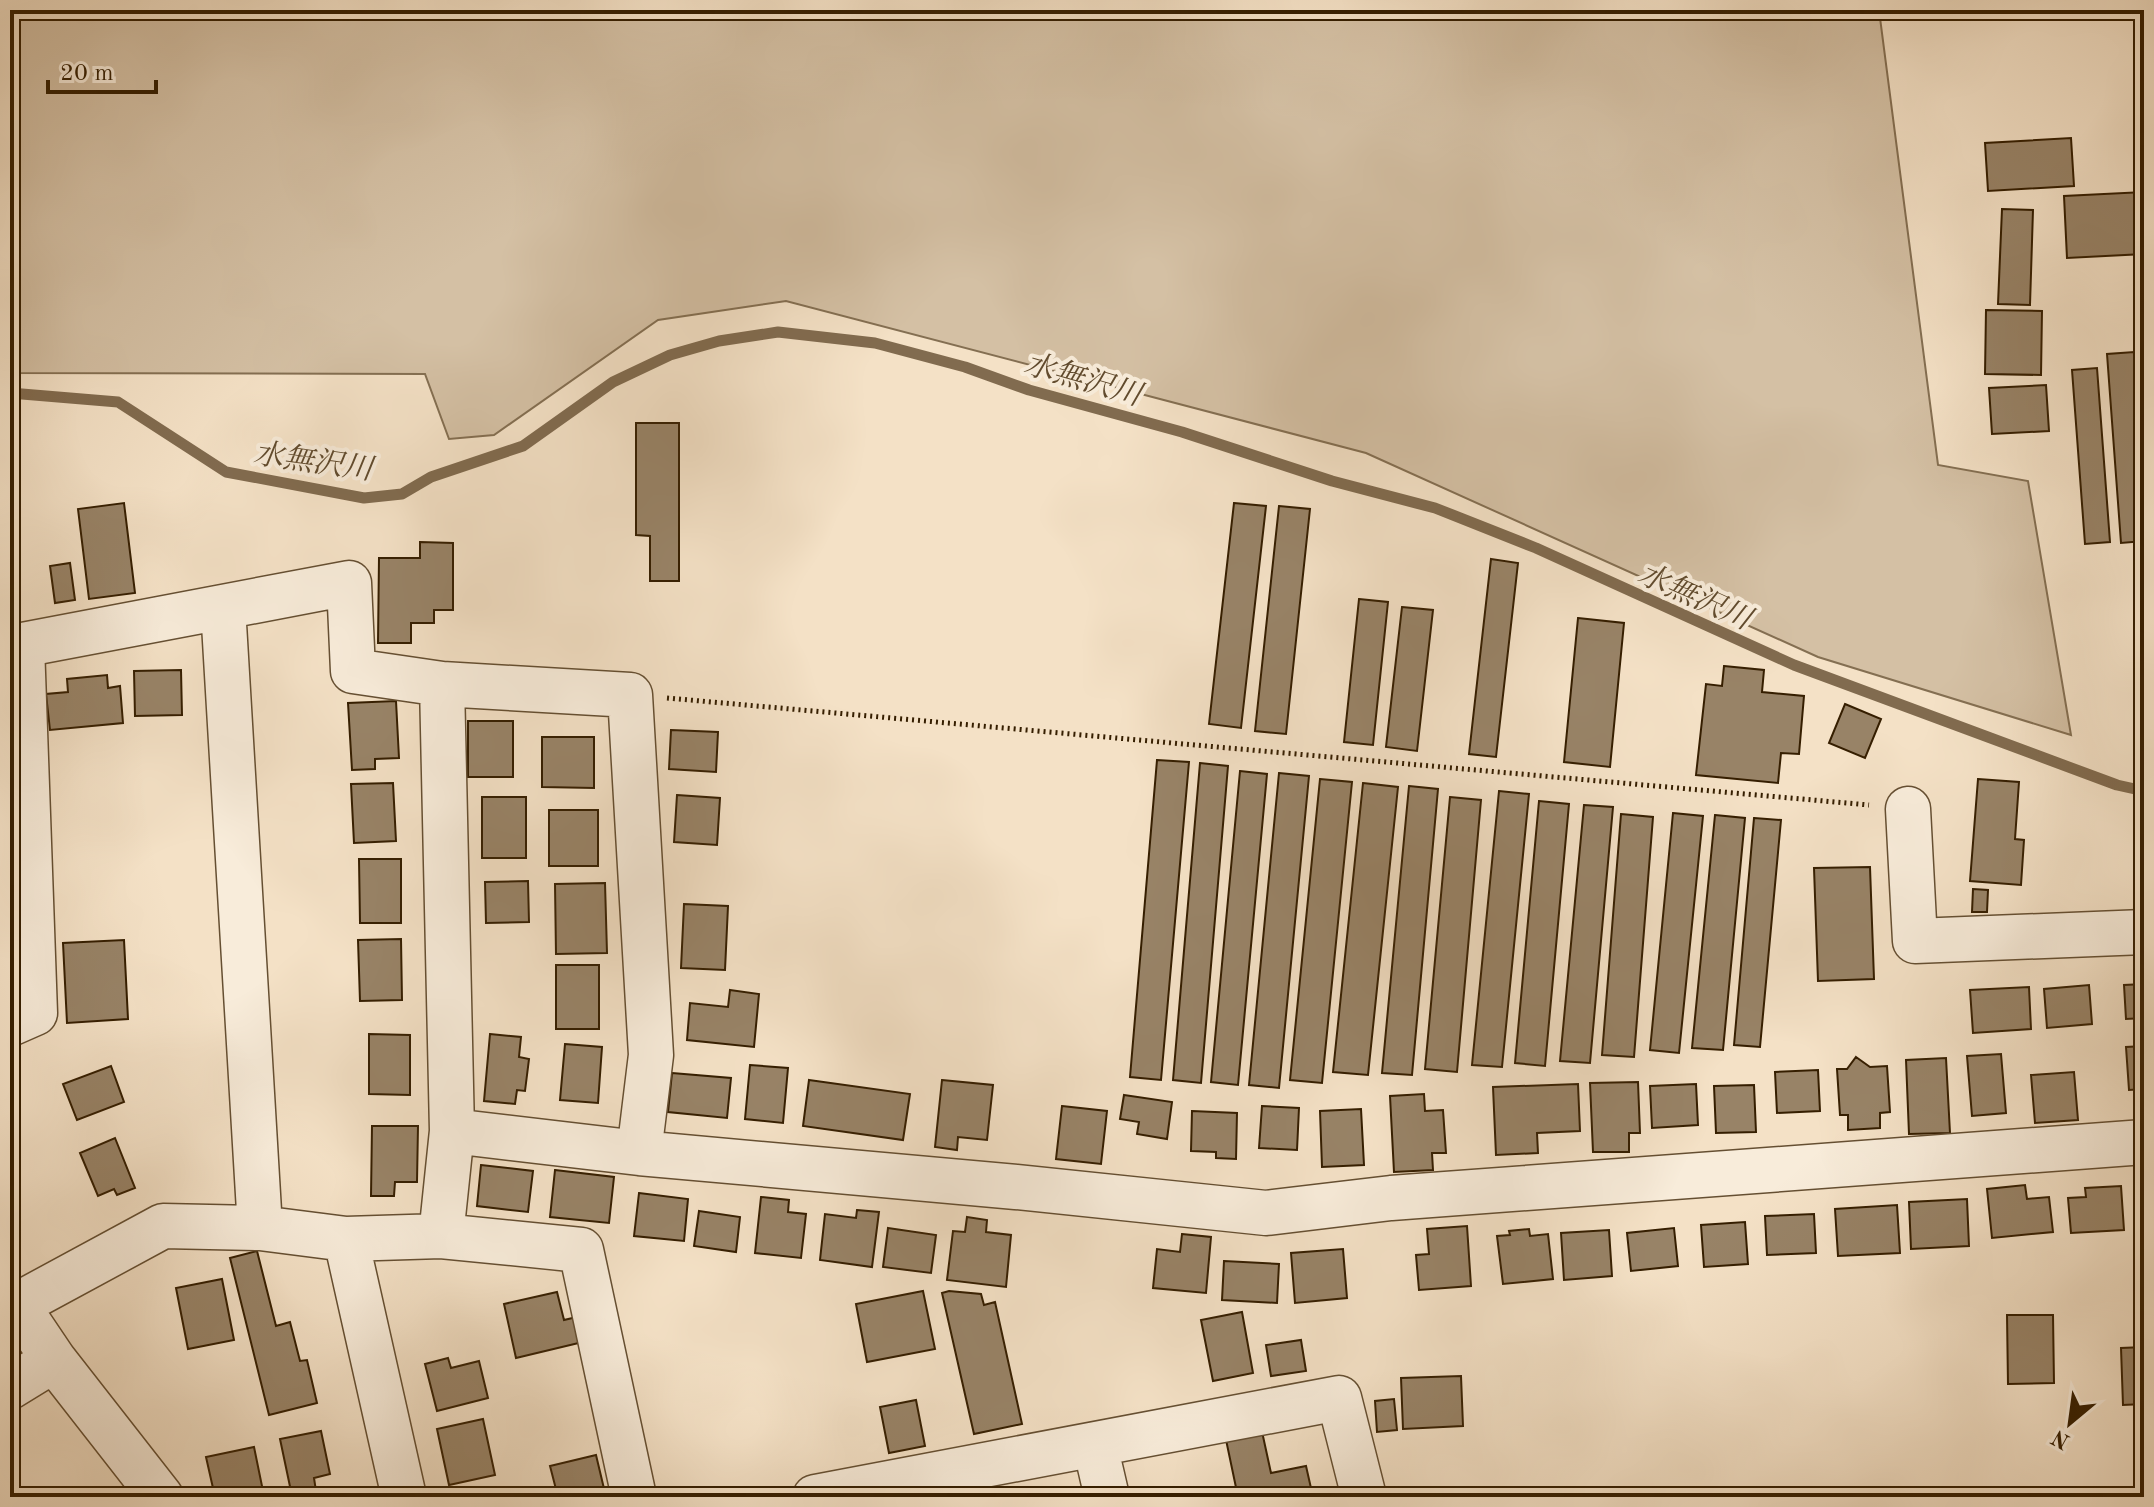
<svg xmlns="http://www.w3.org/2000/svg" width="2154" height="1507" font-family="'Old Standard TT','Noto Serif JP',serif">
<style>
.green{fill:#d4c0a4;stroke:#846f52;stroke-width:2}
.lines{fill:none;stroke-linecap:round;stroke-linejoin:round}
.stream{stroke:#816b4f;stroke-width:11}
.building{fill:#988367;stroke:#351e00;stroke-width:2}
.minor-casing{stroke:#654f32;stroke-width:47}
.path{stroke:#351e00;stroke-width:5;stroke-dasharray:2 4;stroke-linecap:butt}
.minor{stroke:#f8ecda;stroke-width:44}
.labels{text-anchor:middle;stroke-width:8;stroke-linejoin:round;paint-order:stroke}
.water-label{font-size:30px;font-style:italic;fill:#614b2e;stroke:#f8ecda}
</style>
<rect width="100%" height="100%" fill="#f4e1c6"/>
<filter id="stains"><feTurbulence type="fractalNoise" baseFrequency=".0025" numOctaves="4"/><feColorMatrix values="0 0 0 0 .2 0 0 0 0 .09 0 0 0 0 .02 0 0 0 .5 -.17"/></filter>
<radialGradient id="worn" r=".72"><stop offset=".6" stop-color="#630" stop-opacity="0"/><stop offset="1" stop-color="#630" stop-opacity=".3"/></radialGradient>
<!-- green -->
<path class="green" d="M 10,10 L 1879,10 L 1938,465 L 2028,481 L 2071,735 L 1818,657 L 1366,453 L 786,301 L 658,320 L 494,435 L 449,439 L 425,374 L 10,373 Z"/>
<g class="lines">
<!-- stream -->
<path class="stream" d="M 10,393 L 118,402 L 226,472 L 364,498 L 402,494 L 431,477 L 523,446 L 613,382 L 670,355 L 719,341 L 778,332 L 875,343 L 965,367 L 1029,390 L 1182,432 L 1332,481 L 1435,508 L 1536,548 L 1794,665 L 2117,785 L 2144,791"/>
</g>
<!-- building -->
<path class="building" d="M 2071,138 L 2074,186 L 1988,191 L 1985,143 Z
M 2144,192 L 2144,254 L 2067,258 L 2064,196 Z
M 2002,209 L 2033,210 L 2030,305 L 1998,304 Z
M 1986,310 L 2042,311 L 2041,375 L 1985,374 Z
M 2134,352 L 2144,489 L 2144,541 L 2121,543 L 2107,354 Z
M 2097,368 L 2110,542 L 2085,544 L 2072,370 Z
M 2046,385 L 2049,431 L 1992,434 L 1989,388 Z
M 15,411 L 19,460 L 10,460 L 10,412 Z
M 636,423 L 679,423 L 679,581 L 650,581 L 650,536 L 636,535 Z
M 124,503 L 135,593 L 89,599 L 78,509 Z
M 1234,503 L 1266,506 L 1241,728 L 1209,724 Z
M 1279,506 L 1310,509 L 1286,734 L 1255,731 Z
M 420,542 L 453,543 L 453,610 L 434,610 L 434,623 L 411,623 L 411,643 L 378,643 L 379,558 L 420,558 Z
M 1491,559 L 1518,563 L 1496,757 L 1469,754 Z
M 70,563 L 75,600 L 55,603 L 50,566 Z
M 1359,599 L 1388,602 L 1373,745 L 1344,742 Z
M 1402,607 L 1433,610 L 1417,751 L 1386,747 Z
M 1578,618 L 1624,623 L 1610,767 L 1564,762 Z
M 1724,666 L 1764,670 L 1762,692 L 1804,696 L 1799,754 L 1781,753 L 1778,783 L 1696,775 L 1706,684 L 1722,686 Z
M 181,670 L 182,715 L 135,716 L 134,671 Z
M 107,675 L 108,688 L 120,686 L 123,723 L 50,730 L 46,694 L 68,692 L 67,679 Z
M 396,701 L 399,758 L 375,759 L 375,769 L 352,770 L 348,703 Z
M 1845,704 L 1881,719 L 1865,758 L 1829,743 Z
M 468,721 L 513,721 L 513,777 L 468,777 Z
M 671,730 L 718,732 L 716,772 L 669,769 Z
M 542,737 L 594,737 L 594,788 L 542,787 Z
M 1157,760 L 1189,762 L 1161,1080 L 1130,1077 Z
M 1200,763 L 1228,766 L 1201,1083 L 1173,1080 Z
M 1240,771 L 1267,774 L 1238,1085 L 1211,1082 Z
M 1279,773 L 1309,776 L 1279,1088 L 1249,1085 Z
M 1320,779 L 1352,782 L 1322,1083 L 1290,1080 Z
M 1978,779 L 2019,782 L 2015,839 L 2024,840 L 2021,885 L 1970,881 Z
M 393,783 L 396,841 L 354,843 L 351,784 Z
M 1363,783 L 1398,787 L 1368,1075 L 1333,1072 Z
M 1409,786 L 1438,789 L 1412,1075 L 1382,1073 Z
M 1499,791 L 1529,794 L 1502,1067 L 1472,1065 Z
M 677,795 L 720,798 L 717,845 L 674,842 Z
M 482,797 L 526,797 L 526,858 L 482,858 Z
M 1450,797 L 1481,800 L 1457,1072 L 1425,1069 Z
M 1539,801 L 1569,804 L 1545,1066 L 1515,1063 Z
M 1584,805 L 1613,807 L 1590,1063 L 1560,1061 Z
M 549,810 L 598,810 L 598,866 L 549,866 Z
M 1673,813 L 1703,816 L 1679,1053 L 1650,1050 Z
M 1621,814 L 1653,817 L 1634,1057 L 1602,1055 Z
M 1715,815 L 1745,818 L 1723,1050 L 1692,1048 Z
M 1754,818 L 1781,820 L 1760,1047 L 1734,1045 Z
M 359,859 L 401,859 L 401,923 L 360,923 Z
M 1870,867 L 1874,979 L 1818,981 L 1814,868 Z
M 528,881 L 529,922 L 486,923 L 485,882 Z
M 605,883 L 607,953 L 556,954 L 555,884 Z
M 1973,889 L 1988,890 L 1987,912 L 1972,912 Z
M 684,904 L 728,906 L 725,970 L 681,968 Z
M 401,939 L 402,1000 L 360,1001 L 358,940 Z
M 124,940 L 128,1019 L 67,1023 L 63,943 Z
M 556,965 L 599,965 L 599,1029 L 556,1029 Z
M 2144,984 L 2144,1018 L 2126,1019 L 2124,985 Z
M 2089,985 L 2092,1024 L 2047,1028 L 2044,989 Z
M 2029,987 L 2031,1029 L 1973,1033 L 1970,990 Z
M 730,990 L 759,994 L 754,1047 L 687,1040 L 690,1003 L 728,1007 Z
M 369,1034 L 410,1035 L 410,1095 L 369,1094 Z
M 490,1034 L 521,1037 L 519,1057 L 529,1059 L 525,1091 L 517,1090 L 515,1104 L 484,1101 Z
M 565,1044 L 602,1047 L 598,1103 L 560,1100 Z
M 2144,1046 L 2144,1089 L 2129,1090 L 2126,1047 Z
M 2001,1054 L 2006,1113 L 1972,1116 L 1967,1056 Z
M 1856,1057 L 1870,1067 L 1887,1066 L 1890,1112 L 1880,1113 L 1880,1128 L 1848,1130 L 1848,1115 L 1840,1115 L 1837,1069 L 1847,1069 Z
M 1946,1058 L 1950,1133 L 1909,1134 L 1906,1060 Z
M 750,1065 L 788,1068 L 783,1123 L 745,1119 Z
M 111,1066 L 124,1102 L 77,1120 L 63,1084 Z
M 1818,1070 L 1820,1111 L 1777,1113 L 1775,1072 Z
M 2074,1072 L 2078,1120 L 2035,1123 L 2031,1075 Z
M 672,1073 L 731,1078 L 727,1118 L 668,1112 Z
M 809,1080 L 910,1094 L 903,1140 L 803,1126 Z
M 942,1080 L 993,1085 L 987,1140 L 958,1137 L 957,1150 L 935,1147 Z
M 1638,1082 L 1640,1133 L 1629,1133 L 1629,1152 L 1593,1152 L 1590,1083 Z
M 1578,1084 L 1580,1131 L 1537,1133 L 1538,1153 L 1496,1155 L 1493,1087 Z
M 1696,1084 L 1698,1125 L 1652,1128 L 1650,1086 Z
M 1754,1085 L 1756,1132 L 1716,1133 L 1714,1086 Z
M 1424,1094 L 1425,1111 L 1443,1110 L 1446,1153 L 1432,1153 L 1433,1170 L 1394,1172 L 1390,1096 Z
M 1124,1095 L 1172,1102 L 1167,1139 L 1137,1134 L 1139,1122 L 1120,1119 Z
M 1062,1106 L 1107,1111 L 1101,1164 L 1056,1159 Z
M 1262,1106 L 1299,1108 L 1297,1150 L 1259,1148 Z
M 1361,1109 L 1364,1165 L 1322,1167 L 1320,1111 Z
M 1192,1111 L 1237,1113 L 1236,1159 L 1216,1158 L 1216,1152 L 1191,1151 Z
M 372,1126 L 418,1126 L 417,1182 L 395,1182 L 394,1196 L 371,1196 Z
M 115,1138 L 135,1188 L 117,1195 L 114,1189 L 98,1196 L 80,1153 Z
M 481,1165 L 533,1171 L 528,1212 L 477,1206 Z
M 555,1170 L 614,1177 L 609,1223 L 550,1217 Z
M 2025,1185 L 2027,1199 L 2049,1197 L 2053,1232 L 1992,1238 L 1987,1189 Z
M 2121,1186 L 2124,1230 L 2071,1233 L 2068,1198 L 2086,1197 L 2085,1188 Z
M 639,1193 L 688,1199 L 684,1241 L 634,1236 Z
M 761,1197 L 789,1200 L 788,1212 L 806,1214 L 801,1258 L 755,1253 Z
M 1967,1199 L 1969,1246 L 1911,1249 L 1909,1202 Z
M 1897,1205 L 1900,1253 L 1838,1256 L 1835,1209 Z
M 857,1210 L 879,1212 L 872,1267 L 820,1260 L 825,1214 L 856,1218 Z
M 699,1211 L 740,1217 L 736,1252 L 694,1246 Z
M 1814,1214 L 1816,1253 L 1767,1255 L 1765,1216 Z
M 967,1217 L 987,1220 L 986,1232 L 1011,1235 L 1006,1287 L 947,1280 L 953,1231 L 965,1232 Z
M 1745,1222 L 1748,1264 L 1704,1267 L 1701,1225 Z
M 1467,1226 L 1471,1286 L 1419,1290 L 1416,1255 L 1429,1254 L 1427,1229 Z
M 888,1228 L 936,1235 L 931,1273 L 883,1267 Z
M 1674,1228 L 1678,1266 L 1631,1271 L 1627,1233 Z
M 1529,1229 L 1530,1236 L 1548,1234 L 1553,1279 L 1503,1284 L 1497,1236 L 1510,1235 L 1509,1231 Z
M 1609,1230 L 1612,1276 L 1564,1280 L 1561,1233 Z
M 1182,1234 L 1211,1237 L 1206,1293 L 1153,1288 L 1157,1249 L 1180,1252 Z
M 1343,1249 L 1347,1298 L 1295,1303 L 1291,1253 Z
M 257,1251 L 276,1326 L 290,1322 L 300,1361 L 307,1360 L 317,1403 L 269,1415 L 230,1258 Z
M 1224,1261 L 1279,1264 L 1277,1303 L 1222,1300 Z
M 222,1279 L 234,1340 L 188,1349 L 176,1288 Z
M 923,1291 L 935,1349 L 867,1362 L 856,1304 Z
M 949,1291 L 981,1294 L 984,1305 L 995,1302 L 1022,1424 L 974,1434 L 942,1293 Z
M 557,1292 L 564,1320 L 581,1316 L 587,1341 L 516,1358 L 504,1304 Z
M 1242,1312 L 1253,1373 L 1213,1381 L 1201,1320 Z
M 2007,1315 L 2053,1315 L 2054,1383 L 2008,1384 Z
M 1301,1340 L 1306,1371 L 1271,1376 L 1266,1345 Z
M 2144,1347 L 2144,1404 L 2123,1405 L 2121,1348 Z
M 448,1358 L 451,1368 L 479,1361 L 488,1398 L 437,1411 L 425,1364 Z
M 1461,1376 L 1463,1426 L 1403,1429 L 1401,1378 Z
M 1394,1399 L 1397,1430 L 1377,1432 L 1375,1401 Z
M 916,1400 L 925,1446 L 889,1453 L 880,1407 Z
M 483,1419 L 495,1475 L 449,1485 L 437,1429 Z
M 1261,1427 L 1271,1473 L 1306,1466 L 1313,1497 L 1238,1497 L 1225,1435 Z
M 321,1431 L 330,1474 L 314,1478 L 316,1491 L 292,1496 L 280,1439 Z
M 254,1447 L 263,1491 L 235,1497 L 215,1497 L 206,1457 Z
M 596,1455 L 606,1497 L 558,1497 L 550,1466 Z"/>
<g class="lines">
<defs>
<path id="minor" d="M 223,607 L 260,1228
M 1908,809 L 1915,941 L 2144,932
M 10,1024 L 35,1013 L 22,645 L 349,583 L 353,671 L 442,684
M 452,1131 L 639,1153 L 1016,1187 L 1266,1213 L 1391,1198 L 2144,1142
M 441,1236 L 452,1131 L 442,684 L 630,695 L 651,1055 L 639,1153
M 346,1239 L 404,1497
M 10,1387 L 54,1360
M 1095,1445 L 1107,1497
M 161,1497 L 54,1360 L 17,1305 L 163,1226 L 260,1228 L 346,1239 L 441,1236 L 581,1250 L 634,1497
M 815,1497 L 1339,1398 L 1364,1497"/>
</defs>
<!-- minor casing -->
<use href="#minor" class="minor-casing"/>
<!-- path -->
<path class="path" d="M 667,698 L 1869,805"/>
<!-- minor -->
<use href="#minor" class="minor"/>
</g>
<g class="labels">
<!-- water labels -->
<g class="water-label">
<text transform="translate(1083 379) rotate(16)" y="10">水無沢川</text>
<text transform="translate(313 461) rotate(8)" y="10">水無沢川</text>
<text transform="translate(1695 596) rotate(24)" y="10">水無沢川</text>
</g>
</g>
<!-- margin -->
<rect width="2154" height="1507" fill="none" stroke="#f4e1c6" stroke-width="40"/>
<rect x="12" y="12" width="2130" height="1483" fill="none" stroke="#351e00" stroke-width="4"/>
<rect x="20" y="20" width="2114" height="1467" fill="none" stroke="#351e00" stroke-width="2"/>
<!-- north arrow -->
<g transform="translate(2070 1423) rotate(209)" stroke="#f8ecda" stroke-width="6" paint-order="stroke">
<path d="M0-6L14 30L0 20L-14 30Z" fill="#351e00"/>
<text y="-12" font-size="22" font-weight="bold" text-anchor="middle" fill="#351e00">N</text>
</g>
<!-- scale -->
<path d="M48 80v12h108v-12" fill="none" stroke="#351e00" stroke-width="4"/>
<text x="60" y="80" font-size="24" fill="#351e00" stroke="#f8ecda" stroke-width="6" paint-order="stroke">20 m</text>
<rect width="100%" height="100%" filter="url(#stains)"/>
<rect width="100%" height="100%" fill="url(#worn)"/>
</svg>
